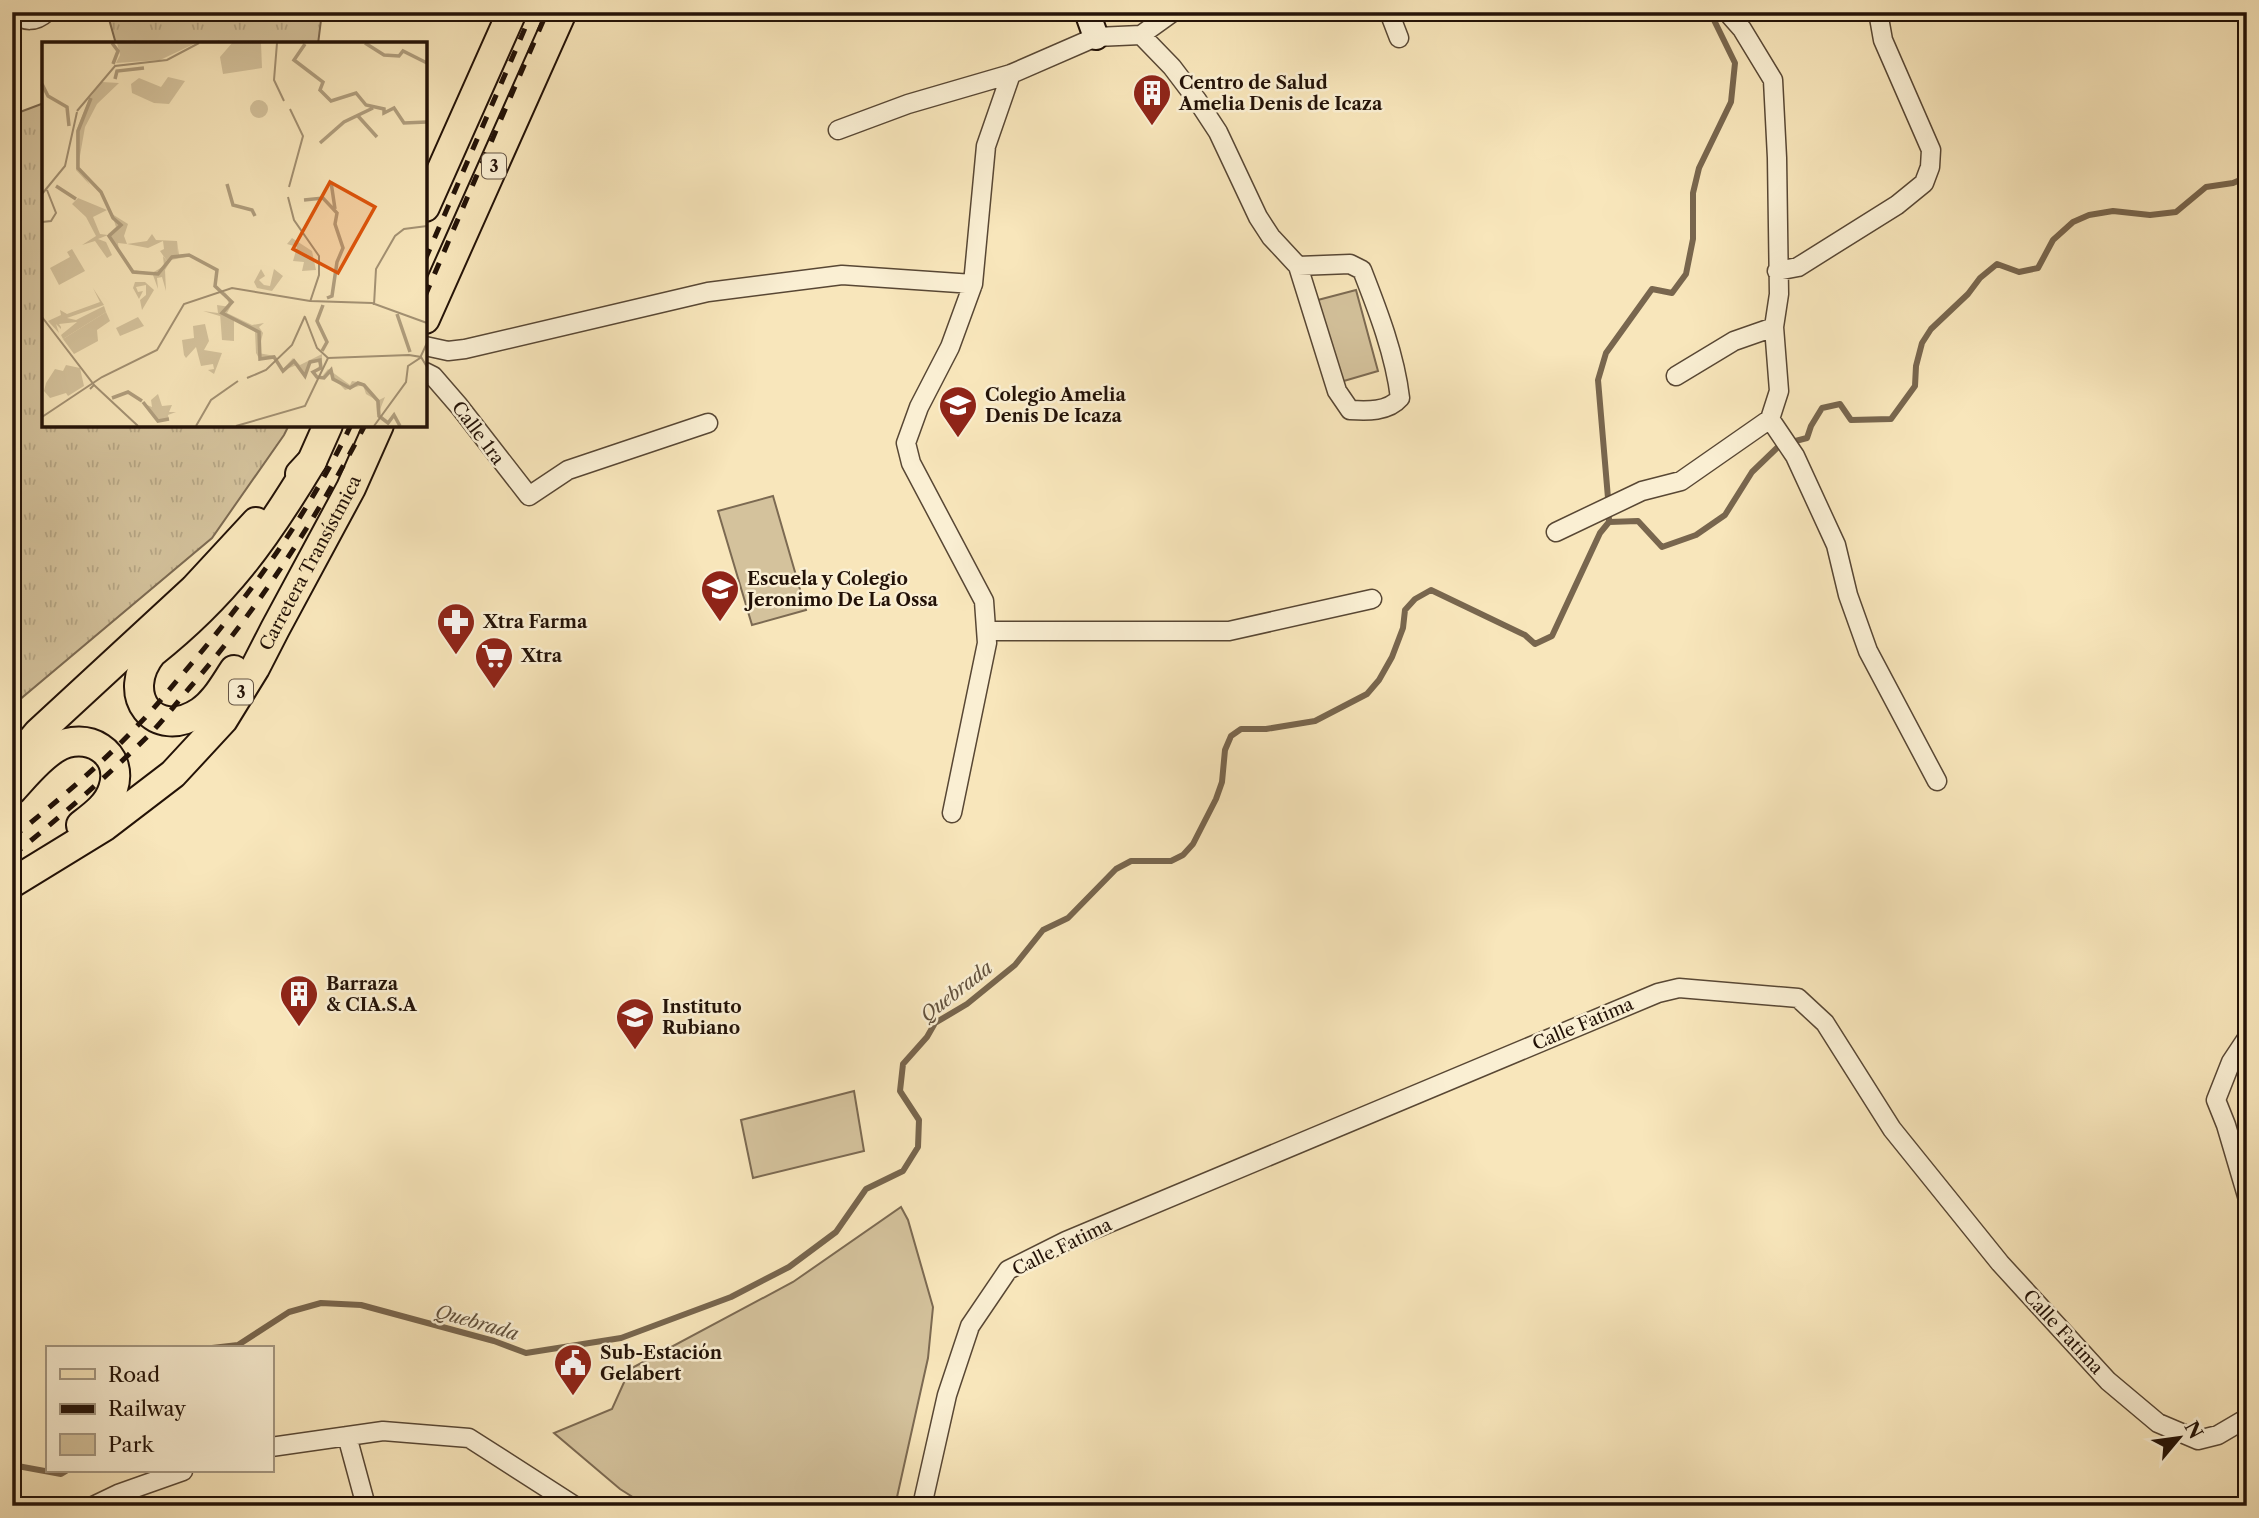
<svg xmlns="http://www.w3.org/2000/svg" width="2259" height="1518" font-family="'Libre Caslon Text',serif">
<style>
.grass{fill:url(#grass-tufts);stroke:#7c6a52;stroke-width:2}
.park{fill:#d4c29c;stroke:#7c6a52;stroke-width:2}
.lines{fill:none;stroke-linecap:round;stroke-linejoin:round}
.stream{stroke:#78664e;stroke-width:6}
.street-casing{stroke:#584734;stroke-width:21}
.secondary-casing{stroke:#231207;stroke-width:28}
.primary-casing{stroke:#231207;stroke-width:32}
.street{stroke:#faefd3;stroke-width:18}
.secondary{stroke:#faefd3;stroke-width:24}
.primary{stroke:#f8e6bb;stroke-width:28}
.rail{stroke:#231207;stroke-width:5;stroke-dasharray:12 12;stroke-linecap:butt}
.labels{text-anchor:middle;stroke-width:5;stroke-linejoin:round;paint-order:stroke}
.shield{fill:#faefd3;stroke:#645444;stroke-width:2}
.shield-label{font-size:16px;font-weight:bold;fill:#231207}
.poi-label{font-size:18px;font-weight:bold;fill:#231207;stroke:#faefd3;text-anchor:start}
.street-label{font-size:18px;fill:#231207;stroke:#faefd3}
.water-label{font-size:19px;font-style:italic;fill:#62513d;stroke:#faefd3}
.inset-river{fill:none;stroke:#b09e7e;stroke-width:3.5}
.inset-road{fill:none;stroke:#a39173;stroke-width:2}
.view{fill:#de550c;fill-opacity:0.15;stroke:#de550c;stroke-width:3.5}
.inset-edge{fill:none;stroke:#231207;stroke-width:3.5}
</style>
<defs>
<pattern id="grass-tufts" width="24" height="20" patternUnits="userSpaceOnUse" patternTransform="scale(1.75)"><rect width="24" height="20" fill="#d4c29c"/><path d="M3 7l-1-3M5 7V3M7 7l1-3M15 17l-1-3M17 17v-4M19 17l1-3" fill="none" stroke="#b6a685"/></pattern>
</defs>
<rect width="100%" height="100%" fill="#f8e6bb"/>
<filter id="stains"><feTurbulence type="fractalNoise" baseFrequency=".00286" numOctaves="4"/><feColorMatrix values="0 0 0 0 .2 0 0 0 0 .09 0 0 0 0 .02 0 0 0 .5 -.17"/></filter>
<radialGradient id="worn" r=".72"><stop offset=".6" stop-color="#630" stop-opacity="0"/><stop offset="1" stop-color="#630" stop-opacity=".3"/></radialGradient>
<!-- grass -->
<path class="grass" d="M 107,12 L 322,12 L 318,44 L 116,44 Z
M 44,103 L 44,425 L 289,425 L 284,435 L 212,538 L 12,706 L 12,115 Z"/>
<!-- park -->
<path class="park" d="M 1356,290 L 1378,371 L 1337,383 L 1314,301 Z
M 773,496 L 806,610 L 752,625 L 718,511 Z
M 854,1091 L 864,1151 L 753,1178 L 741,1120 Z
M 901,1207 L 908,1220 L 933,1307 L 928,1358 L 895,1506 L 647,1506 L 620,1489 L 554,1433 L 612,1409 L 630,1369 L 793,1282 Z"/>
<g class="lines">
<!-- stream -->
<path class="stream" d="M 1609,522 L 1638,521 L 1662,547 L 1696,535 L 1725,515 L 1752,472 L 1780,445 L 1807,438 L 1811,426 L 1822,408 L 1840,404 L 1851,420 L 1891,419 L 1915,386 L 1916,366 L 1922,343 L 1931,329 L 1968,294 L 1980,278 L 1997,264 L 2019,272 L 2038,268 L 2053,240 L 2073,222 L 2089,215 L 2113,211 L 2150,215 L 2176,212 L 2206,187 L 2233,183 L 2247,177
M 212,1348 L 238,1345 L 289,1312 L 321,1303 L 361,1305 L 494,1341 L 526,1353 L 621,1338 L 731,1297 L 789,1267 L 836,1232 L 866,1189 L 903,1171 L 918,1147 L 919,1120 L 900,1091 L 903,1064 L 927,1037 L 935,1023 L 967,1004 L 1015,965 L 1043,930 L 1068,918 L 1116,869 L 1131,861 L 1171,861 L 1183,855 L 1193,844 L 1216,799 L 1222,782 L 1225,750 L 1231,736 L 1241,729 L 1266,729 L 1315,721 L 1367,694 L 1379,680 L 1392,657 L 1403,628 L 1405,610 L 1415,599 L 1431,590 L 1525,635 L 1535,644 L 1552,636 L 1600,533 L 1609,522 L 1608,498 L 1598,380 L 1606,353 L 1652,289 L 1672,293 L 1686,274 L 1693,239 L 1693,193 L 1699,168 L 1731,102 L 1735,63 L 1710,12
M 12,1465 L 61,1474 L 66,1471"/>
<defs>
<path id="street" d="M 13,12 C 24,23 36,22 47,12
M 1389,12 L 1399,38
M 1141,35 L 1172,67 L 1197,100 L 1218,132 L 1258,217 L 1271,237 L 1298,266 L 1337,391 L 1350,410 C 1367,411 1388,412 1400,398 C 1395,355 1378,311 1362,270 L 1350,264 L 1298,266
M 838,130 L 908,104 L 1011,74 L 1096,37 L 1141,35 L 1173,12
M 1777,271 L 1798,267 L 1897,205 L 1924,183 L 1930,167 L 1931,150 L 1883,40 L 1878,12
M 425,346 L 448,351 L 465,349 L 708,292 L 842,275 L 973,284
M 425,372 L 433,376 L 459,406 L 529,496 L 568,470 L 708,423
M 1676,376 L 1734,341 L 1774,327
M 1770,419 L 1795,456 L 1836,545 L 1848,595 L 1868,651 L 1937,781
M 1556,532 L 1642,491 L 1681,481 L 1770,419 L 1779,391 L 1774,327 L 1779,294 L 1777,158 L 1773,80 L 1742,29 L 1727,12
M 988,631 L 1229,631 L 1372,599
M 952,813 L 987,643 L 984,601 L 911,463 L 906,443 L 919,407 L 950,347 L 973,284 L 986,146 L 1011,74
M 2247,1038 L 2231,1062 L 2216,1100 L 2226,1125 L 2247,1196
M 347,1436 L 366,1506
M 271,1447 L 383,1431 L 469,1438 L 575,1506
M 93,1506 L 118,1494 L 183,1471
M 922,1506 L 947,1395 L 970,1326 L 1008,1270 L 1066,1241 L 1658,993 L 1679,988 L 1798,998 L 1825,1023 L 1892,1129 L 2000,1263 L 2108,1381 L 2158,1423 L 2198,1440 L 2218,1435 L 2247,1418"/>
<path id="secondary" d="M 1087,12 L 1096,37"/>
<g id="primary">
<path d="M 425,207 L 512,12"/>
<path d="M 425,319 L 562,12"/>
<path d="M 300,474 L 312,461 L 328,425"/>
<path d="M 234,670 C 224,685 215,702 200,712 C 154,742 119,694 152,653 C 225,595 264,541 312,461"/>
<path d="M 12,764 L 38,733 L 194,589 L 256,522"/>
<path d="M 12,790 C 25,776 39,758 56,748 C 86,730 125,752 113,789 C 108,805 94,815 81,825"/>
<path id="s1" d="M 12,883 L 105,826 L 173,774 L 223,720 L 255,668 L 275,629 L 351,488 L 379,425"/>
</g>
</defs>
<!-- street casing -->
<use href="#street" class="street-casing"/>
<!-- secondary casing -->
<use href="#secondary" class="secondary-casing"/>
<!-- primary casing -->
<use href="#primary" class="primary-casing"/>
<!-- street -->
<use href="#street" class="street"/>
<!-- secondary -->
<use href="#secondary" class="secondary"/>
<!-- primary -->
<use href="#primary" class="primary"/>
<!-- rail -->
<path class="rail" d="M 425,260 L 532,12
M 425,296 L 547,12
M 12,838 C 56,802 100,766 139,724 C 154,709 167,692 181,676 C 247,599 307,517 351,425
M 12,856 C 59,818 104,779 147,737 C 163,721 177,702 192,685 C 260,606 317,518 365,425"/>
</g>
<!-- icons -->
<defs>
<symbol id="building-pin" viewBox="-11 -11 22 30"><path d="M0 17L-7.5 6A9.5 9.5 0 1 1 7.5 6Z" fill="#8f2418" stroke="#faefd3"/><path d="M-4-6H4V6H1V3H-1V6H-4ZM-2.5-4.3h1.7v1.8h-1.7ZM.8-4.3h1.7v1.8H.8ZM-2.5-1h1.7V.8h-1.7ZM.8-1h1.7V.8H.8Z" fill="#fff"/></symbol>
<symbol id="school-pin" viewBox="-11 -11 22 30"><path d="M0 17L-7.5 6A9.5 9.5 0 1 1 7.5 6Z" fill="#8f2418" stroke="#faefd3"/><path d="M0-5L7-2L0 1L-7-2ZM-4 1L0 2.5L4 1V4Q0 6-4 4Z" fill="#fff"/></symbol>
<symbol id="pharmacy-pin" viewBox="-11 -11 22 30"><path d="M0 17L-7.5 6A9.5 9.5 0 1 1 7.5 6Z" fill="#8f2418" stroke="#faefd3"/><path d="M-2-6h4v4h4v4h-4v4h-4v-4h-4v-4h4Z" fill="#fff"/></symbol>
<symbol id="supermarket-pin" viewBox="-11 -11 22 30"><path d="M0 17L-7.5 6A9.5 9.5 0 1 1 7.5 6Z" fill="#8f2418" stroke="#faefd3"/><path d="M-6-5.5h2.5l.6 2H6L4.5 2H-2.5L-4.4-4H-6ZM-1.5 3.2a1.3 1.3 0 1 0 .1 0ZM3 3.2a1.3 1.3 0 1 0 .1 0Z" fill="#fff"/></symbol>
<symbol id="civic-pin" viewBox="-11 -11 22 30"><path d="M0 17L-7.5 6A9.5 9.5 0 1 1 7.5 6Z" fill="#8f2418" stroke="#faefd3"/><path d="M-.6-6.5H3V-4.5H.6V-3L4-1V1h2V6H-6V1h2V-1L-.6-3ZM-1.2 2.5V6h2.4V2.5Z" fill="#fff"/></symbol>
</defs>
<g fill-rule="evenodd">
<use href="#building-pin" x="1130" y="71" width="44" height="60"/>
<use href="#school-pin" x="936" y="383" width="44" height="60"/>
<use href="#school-pin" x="698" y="567" width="44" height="60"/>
<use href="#pharmacy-pin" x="434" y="600" width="44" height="60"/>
<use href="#supermarket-pin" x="472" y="634" width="44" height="60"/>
<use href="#building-pin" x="277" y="972" width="44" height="60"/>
<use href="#school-pin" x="613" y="995" width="44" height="60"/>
<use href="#civic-pin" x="551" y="1341" width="44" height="60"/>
</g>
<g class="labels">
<!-- shield labels -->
<g class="shield">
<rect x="482" y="153.5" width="24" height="25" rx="5"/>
<rect x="229" y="679.5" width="24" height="25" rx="5"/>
</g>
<g class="shield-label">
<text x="494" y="172">3</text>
<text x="241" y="698">3</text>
</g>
<!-- poi labels -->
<g class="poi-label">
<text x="1179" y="89">Centro de Salud<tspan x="1179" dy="21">Amelia Denis de Icaza</tspan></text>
<text x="985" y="401">Colegio Amelia<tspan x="985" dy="21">Denis De Icaza</tspan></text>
<text x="747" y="585">Escuela y Colegio<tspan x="747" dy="21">Jeronimo De La Ossa</tspan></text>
<text x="483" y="628">Xtra Farma</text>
<text x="521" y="662">Xtra</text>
<text x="326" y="990">Barraza<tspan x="326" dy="21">&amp; CIA.S.A</tspan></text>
<text x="662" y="1013">Instituto<tspan x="662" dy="21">Rubiano</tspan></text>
<text x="600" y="1359">Sub-Estación<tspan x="600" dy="21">Gelabert</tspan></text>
</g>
<!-- street labels -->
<g class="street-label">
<text transform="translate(478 433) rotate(53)" y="6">Calle 1ra</text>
<text dy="6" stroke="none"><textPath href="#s1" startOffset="448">Carretera Transístmica</textPath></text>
<text transform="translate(1583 1024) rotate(-23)" y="6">Calle Fatima</text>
<text transform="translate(1062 1247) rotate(-26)" y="6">Calle Fatima</text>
<text transform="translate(2063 1332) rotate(47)" y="6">Calle Fatima</text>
</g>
<!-- water labels -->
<g class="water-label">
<text transform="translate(956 991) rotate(-38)" y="7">Quebrada</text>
<text transform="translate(477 1322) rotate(16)" y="7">Quebrada</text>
</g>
</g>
<!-- overview -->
<g transform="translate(42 42)">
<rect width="385" height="385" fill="#f8e6bb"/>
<path d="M 75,1 L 154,1 L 118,18 L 74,21 L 78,13 ZM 36,156 L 65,168 L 51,175 L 58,192 L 66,193 L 56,197 L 64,200 L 70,213 L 65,216 L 53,199 L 40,203 L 54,194 L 44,175 L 30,162 ZM 110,192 L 114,198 L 135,199 L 136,212 L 125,219 L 118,209 L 122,207 L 121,199 L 106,206 L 85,202 L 105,199 ZM 250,196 L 270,209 L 274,228 L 260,229 L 262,220 L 251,219 L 255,205 L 245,202 ZM 51,246 L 62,263 L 25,276 L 34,278 L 62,264 L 64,270 L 21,297 L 19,293 L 35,280 L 17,282 L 19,285 L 19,287 L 14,282 L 17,291 L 6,279 L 19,273 L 18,268 L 25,272 L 58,260 ZM 96,275 L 102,284 L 78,294 L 74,286 ZM 163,282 L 167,299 L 162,308 L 180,311 L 172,332 L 166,328 L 172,327 L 171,322 L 159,324 L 154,305 L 144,316 L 142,313 L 140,298 L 152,296 L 151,284 Z" fill="#d4c29c"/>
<path d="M 190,1 L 219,1 L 220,26 L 181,32 L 178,15 ZM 126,35 L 143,39 L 127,62 L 112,61 L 90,51 L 89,42 L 97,36 L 119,45 ZM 60,40 L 77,41 L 55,62 L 43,85 L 36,125 L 48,143 L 34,128 L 34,89 L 47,57 ZM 70,172 L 86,182 L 82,194 L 85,202 L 76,201 L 77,210 L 66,192 L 74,185 ZM 135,199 L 137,213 L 144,212 L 144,215 L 129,218 L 123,228 L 124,249 L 120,235 L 115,236 L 116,247 L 111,233 L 90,231 L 78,211 L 91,228 L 110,231 L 122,224 L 121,214 L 125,219 L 136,212 ZM 219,227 L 223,234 L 217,238 L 222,243 L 228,244 L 232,227 L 241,234 L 230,249 L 215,246 L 212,240 ZM 93,240 L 103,240 L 112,248 L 100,268 L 98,258 L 104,253 L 104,243 L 94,245 L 96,250 L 101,249 L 97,257 L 91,246 ZM 182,249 L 191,260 L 185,271 L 210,283 L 222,281 L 217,285 L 221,291 L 216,311 L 233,314 L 231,316 L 218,318 L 214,311 L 213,290 L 201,281 L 161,269 L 176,271 L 175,263 L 188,265 ZM 64,270 L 68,279 L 55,288 L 56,299 L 32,312 L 21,297 ZM 280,312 L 280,320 L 273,332 L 277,337 L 271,331 L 277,324 L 276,319 L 268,322 L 262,335 L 255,323 L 239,329 L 234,319 L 241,327 L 251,316 L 258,323 ZM 24,323 L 38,326 L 42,344 L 26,354 L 24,351 L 8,356 L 2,349 L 4,341 L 13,327 L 21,329 ZM 286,327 L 308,343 L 310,339 L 321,341 L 337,358 L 343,355 L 337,370 L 335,373 L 334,358 L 324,352 L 321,343 L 303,348 L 288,332 L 278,337 ZM 116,352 L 120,364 L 130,363 L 127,370 L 134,370 L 126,373 L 127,378 L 116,379 L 100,361 L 110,365 L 109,358 Z" fill="#d4c29c"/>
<path d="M208 67a9 9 0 1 1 18 0a9 9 0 1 1-18 0ZM 30,207 L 43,229 L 17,243 L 8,226 L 28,215 L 25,210 ZM 178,271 L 192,278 L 192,299 L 180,298 Z" fill="#d4c29c"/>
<path class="inset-river" d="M 70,1 L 76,9 L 71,22M 323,1 L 342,13 L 357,14 L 361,9 L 385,21M 263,2 L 252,18 L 281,40 L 278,48 L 289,59 L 314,51 L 324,63 L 342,67 L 342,71 L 352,66 L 362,81 L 385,80M 73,37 L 75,29 L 102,26M 0,42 L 6,54 L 25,65 L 27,84M 49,56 L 36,89 L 36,126 L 59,150 L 71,176 L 79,183 L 67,194 L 91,230 L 116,232 L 130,215 L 147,213 L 175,228 L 173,244 L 190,260 L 180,271 L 217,290 L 218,317 L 232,315 L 241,329 L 252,319 L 263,334 L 268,320 L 278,318 L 279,326 L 271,330 L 275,335 L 282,336 L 289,328 L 291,337 L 308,346 L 316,341 L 322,343 L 336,359 L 337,374 L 346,381 L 352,373 L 358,384M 316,74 L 335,95M 278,101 L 302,80 L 331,66M 289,140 L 293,167M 185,142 L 191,163 L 210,168 L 213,174M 14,144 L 34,157M 262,158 L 281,156 L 295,171 L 293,182 L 301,206 L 295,220 L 290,254 L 285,256M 355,272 L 368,310M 280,309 L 285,300 L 275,279 L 281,263M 70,356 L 86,350 L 100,359M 101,360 L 116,379 L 127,377"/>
<path class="inset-road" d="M 235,1 L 232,38 L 242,59M 35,69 L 73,24 L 125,18 L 157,1M 247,145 L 261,94 L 248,67M 0,152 L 23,124 L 35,70M 246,155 L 252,178 L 277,214 L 277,233 L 268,260M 0,180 L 9,179 L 14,171 L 5,148M 332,263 L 334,227 L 353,194 L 362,187 L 385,184M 0,275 L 52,343 L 48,347M 263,275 L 275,306 L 286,316 L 367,313 L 379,315 L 385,325M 205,336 L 224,328 L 250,303 L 263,274M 52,343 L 96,384M 0,375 L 60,335 L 115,308 L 142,262 L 190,246 L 268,259 L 330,261 L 385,281M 154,384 L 169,358 L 196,339M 194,384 L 263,364 L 286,316M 332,384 L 364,340 L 366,324 L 378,316 L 385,301"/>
<path class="view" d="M 288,140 L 333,165 L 296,231 L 251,207 Z"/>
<rect width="385" height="385" class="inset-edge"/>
</g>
<!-- margin -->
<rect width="2259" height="1518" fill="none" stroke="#f8e6bb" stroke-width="42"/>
<rect x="14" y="14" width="2231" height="1490" fill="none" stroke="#231207" stroke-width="3.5"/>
<rect x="21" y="21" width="2217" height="1476" fill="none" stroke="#231207" stroke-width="2"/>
<!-- legend -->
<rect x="46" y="1346" width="228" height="126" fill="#faefd3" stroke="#a49781" stroke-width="2"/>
<rect x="60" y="1369" width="35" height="10" fill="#f8e6bb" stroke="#a49781" stroke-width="2"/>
<text x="108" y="1382" font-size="21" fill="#231207">Road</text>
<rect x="60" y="1404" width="35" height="10" fill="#231207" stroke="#a49781" stroke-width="2"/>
<text x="108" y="1416" font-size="21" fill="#231207">Railway</text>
<rect x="60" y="1434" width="35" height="21" fill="#d4c29c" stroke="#a49781" stroke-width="2"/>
<text x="108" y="1452" font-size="21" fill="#231207">Park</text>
<!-- north arrow -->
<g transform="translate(2179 1438) rotate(61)" stroke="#faefd3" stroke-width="5" paint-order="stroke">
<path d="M0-5L12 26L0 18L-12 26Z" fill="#231207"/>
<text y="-10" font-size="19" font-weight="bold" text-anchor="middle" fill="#231207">N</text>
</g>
<rect width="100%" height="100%" filter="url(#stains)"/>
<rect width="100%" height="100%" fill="url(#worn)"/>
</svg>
